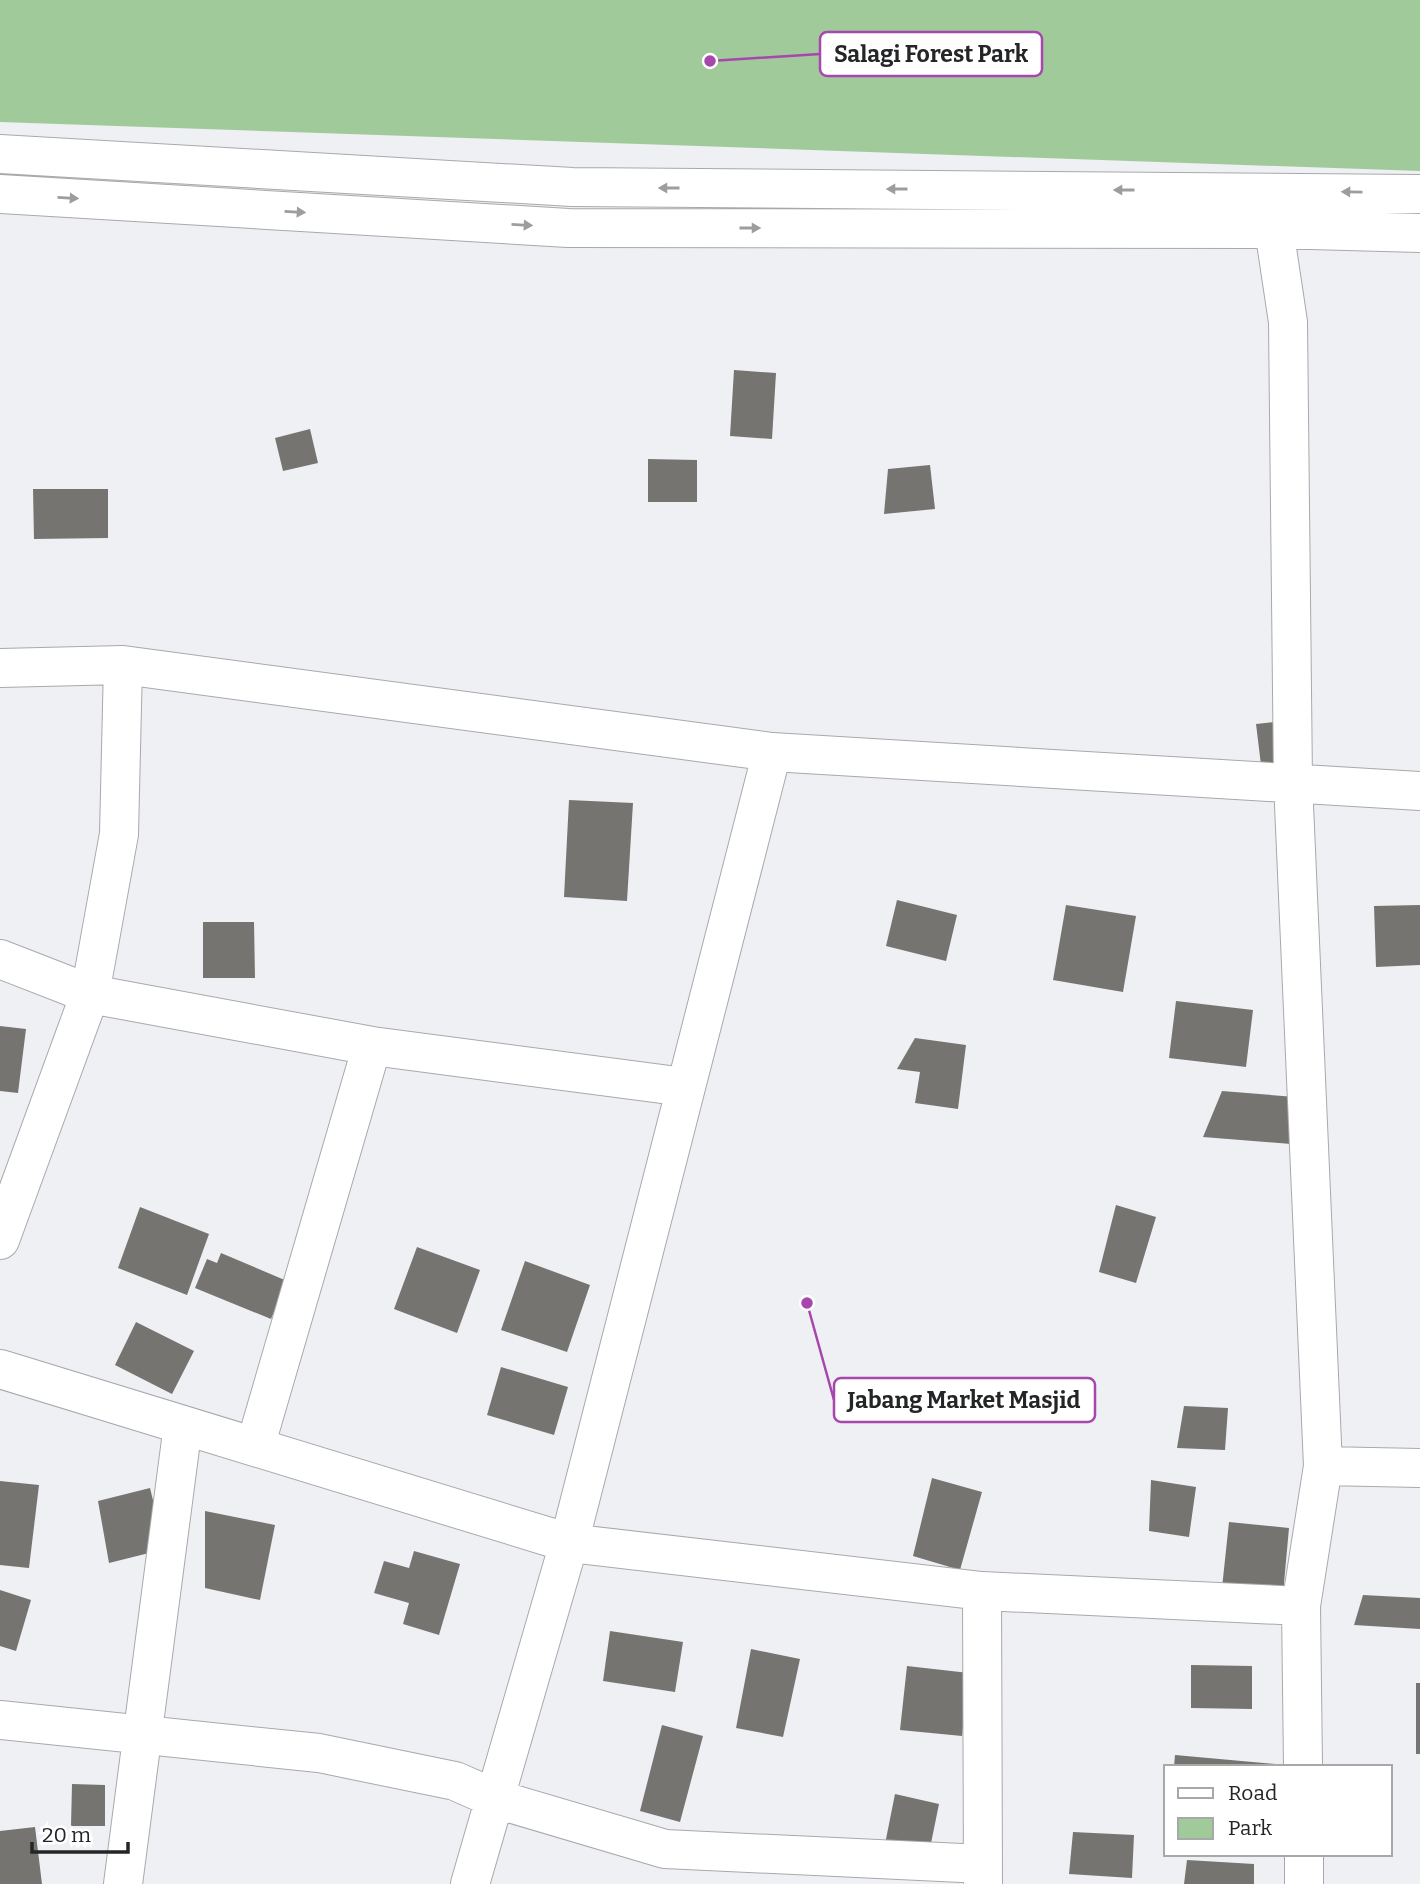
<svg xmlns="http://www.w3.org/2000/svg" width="1420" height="1884" font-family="Bitter,serif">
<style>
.green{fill:#a1ca9b}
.building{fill:#767471}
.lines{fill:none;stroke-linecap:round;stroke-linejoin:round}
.minor-casing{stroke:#a8a9ac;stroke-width:40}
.minor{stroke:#fff;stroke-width:38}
.oneway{fill:#9c9d9d}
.leader{fill:none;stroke:#a746ad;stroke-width:2.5}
.callout-dot{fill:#a746ad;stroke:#fff;stroke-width:2.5}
.callout{fill:#fff;stroke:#a746ad;stroke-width:2.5}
.callout-label{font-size:23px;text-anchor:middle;font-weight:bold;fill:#242526}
</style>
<rect width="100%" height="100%" fill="#eef0f3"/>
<!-- green -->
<path class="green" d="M 0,0 L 1420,0 L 1420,171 L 0,122 Z"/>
<!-- building -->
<path class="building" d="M 734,370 L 776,373 L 772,439 L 730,436 Z
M 310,429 L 318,463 L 283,471 L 275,438 Z
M 648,459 L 697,460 L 697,502 L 648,502 Z
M 930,465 L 935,509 L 884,514 L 888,469 Z
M 33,489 L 108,489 L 108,538 L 34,539 Z
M 1285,721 L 1290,761 L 1261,765 L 1256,724 Z
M 569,800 L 633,803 L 627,901 L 564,897 Z
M 897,900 L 957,915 L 946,961 L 886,946 Z
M 1066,905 L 1136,916 L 1123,992 L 1053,980 Z
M 1420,905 L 1420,965 L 1376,967 L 1374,906 Z
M 203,922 L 254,922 L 255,978 L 203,978 Z
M 1176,1001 L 1253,1010 L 1246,1067 L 1169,1058 Z
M 0,1026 L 26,1029 L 18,1093 L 0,1091 Z
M 915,1038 L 966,1045 L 958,1109 L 915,1103 L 920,1072 L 897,1069 Z
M 1222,1091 L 1295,1097 L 1291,1144 L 1203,1137 Z
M 1116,1205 L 1156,1217 L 1136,1283 L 1099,1272 Z
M 140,1207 L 209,1234 L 187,1295 L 118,1268 Z
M 417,1247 L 480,1270 L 457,1333 L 394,1309 Z
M 221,1253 L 287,1281 L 271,1319 L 195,1288 L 207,1259 L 217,1263 Z
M 525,1261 L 590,1285 L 567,1352 L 501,1330 Z
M 136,1322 L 194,1351 L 172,1394 L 115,1365 Z
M 501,1367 L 568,1387 L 554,1435 L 487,1415 Z
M 1184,1406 L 1228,1408 L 1225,1450 L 1177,1448 Z
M 932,1478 L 982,1492 L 960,1570 L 913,1556 Z
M 1151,1480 L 1196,1487 L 1189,1537 L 1149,1531 Z
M 0,1481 L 39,1485 L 29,1568 L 0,1565 Z
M 150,1488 L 165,1549 L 109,1563 L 98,1501 Z
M 205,1511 L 275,1525 L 260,1600 L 205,1588 Z
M 1229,1522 L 1289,1528 L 1283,1594 L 1222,1588 Z
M 414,1551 L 460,1564 L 439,1635 L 403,1624 L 409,1603 L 374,1593 L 384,1561 L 409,1568 Z
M 0,1590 L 31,1600 L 16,1651 L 0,1646 Z
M 1363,1595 L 1420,1598 L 1420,1629 L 1354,1625 Z
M 610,1631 L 683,1642 L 675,1692 L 603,1681 Z
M 751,1649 L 800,1659 L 783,1737 L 736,1728 Z
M 1191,1665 L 1252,1666 L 1252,1709 L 1191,1708 Z
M 907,1666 L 969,1673 L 962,1736 L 900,1730 Z
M 1416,1683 L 1420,1683 L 1420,1754 L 1416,1754 Z
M 662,1725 L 703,1736 L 680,1822 L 640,1811 Z
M 1175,1755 L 1286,1765 L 1286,1767 L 1174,1767 Z
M 72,1784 L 105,1785 L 105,1826 L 71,1826 Z
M 895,1794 L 939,1804 L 928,1858 L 884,1849 Z
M 35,1827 L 42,1884 L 0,1884 L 0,1831 Z
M 1073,1832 L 1134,1835 L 1132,1878 L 1069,1874 Z
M 1187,1860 L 1254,1864 L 1254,1884 L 1184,1884 Z"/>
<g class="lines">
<defs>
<path id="minor" d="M 0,154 L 572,187 L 1420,194
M 0,194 L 568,228 L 1274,229 L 1420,233
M 1274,229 L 1288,322 L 1293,782 L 1323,1466 L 1301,1606 L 1303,1767
M 0,668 L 123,665 L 772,752 L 1420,791
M 0,959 L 90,994 L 372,1046 L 685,1087
M 0,1240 L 90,994 L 119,834 L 123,665
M 0,1369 L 569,1543 L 982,1591 L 1301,1606
M 255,1447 L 372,1046
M 1323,1466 L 1420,1468
M 982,1591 L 983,1884
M 0,1720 L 319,1753 L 455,1781 L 496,1799 L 665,1849 L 983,1864
M 1304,1854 L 1304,1884
M 123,1884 L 183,1425
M 470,1884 L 569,1543 L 772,752"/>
</defs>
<!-- minor casing -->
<use href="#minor" class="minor-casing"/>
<!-- minor -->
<use href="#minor" class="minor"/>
</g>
<!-- one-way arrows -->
<defs><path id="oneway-solid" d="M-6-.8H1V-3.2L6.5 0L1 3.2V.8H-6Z" transform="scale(1.75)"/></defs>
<g class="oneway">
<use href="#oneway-solid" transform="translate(669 188) rotate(-180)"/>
<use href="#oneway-solid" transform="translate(897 189) rotate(-180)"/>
<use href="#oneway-solid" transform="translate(1124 190) rotate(-180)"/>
<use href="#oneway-solid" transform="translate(1352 192) rotate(-179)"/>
<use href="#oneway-solid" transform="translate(68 198) rotate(3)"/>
<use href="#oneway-solid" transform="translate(295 212) rotate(3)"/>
<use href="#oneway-solid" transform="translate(522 225) rotate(3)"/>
<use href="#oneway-solid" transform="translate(750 228)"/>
</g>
<!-- callouts -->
<path class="leader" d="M710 61L820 54M807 1303L834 1400"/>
<g class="callout-dot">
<circle cx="710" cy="61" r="7"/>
<circle cx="807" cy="1303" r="7"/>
</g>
<g class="callout">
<rect x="820" y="32" width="222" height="44" rx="7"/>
<rect x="834" y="1378" width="261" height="44" rx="7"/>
</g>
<g class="callout-label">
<text x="931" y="62">Salagi Forest Park</text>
<text x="964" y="1408">Jabang Market Masjid</text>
</g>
<!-- legend -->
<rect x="1164" y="1765" width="228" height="91" fill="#ffffff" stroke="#a7a8a8" stroke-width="2"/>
<rect x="1178" y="1788" width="35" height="10" fill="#ffffff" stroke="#a7a8a8" stroke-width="2"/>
<text x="1228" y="1800" font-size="21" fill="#242526">Road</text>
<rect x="1178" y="1818" width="35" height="21" fill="#a1ca9b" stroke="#a7a8a8" stroke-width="2"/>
<text x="1228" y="1835" font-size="21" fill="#242526">Park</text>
<!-- scale -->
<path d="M32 1842v10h96v-10" fill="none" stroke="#242526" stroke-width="3.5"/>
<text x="42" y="1842" font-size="21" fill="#242526" stroke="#ffffff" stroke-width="5" paint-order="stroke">20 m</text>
</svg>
